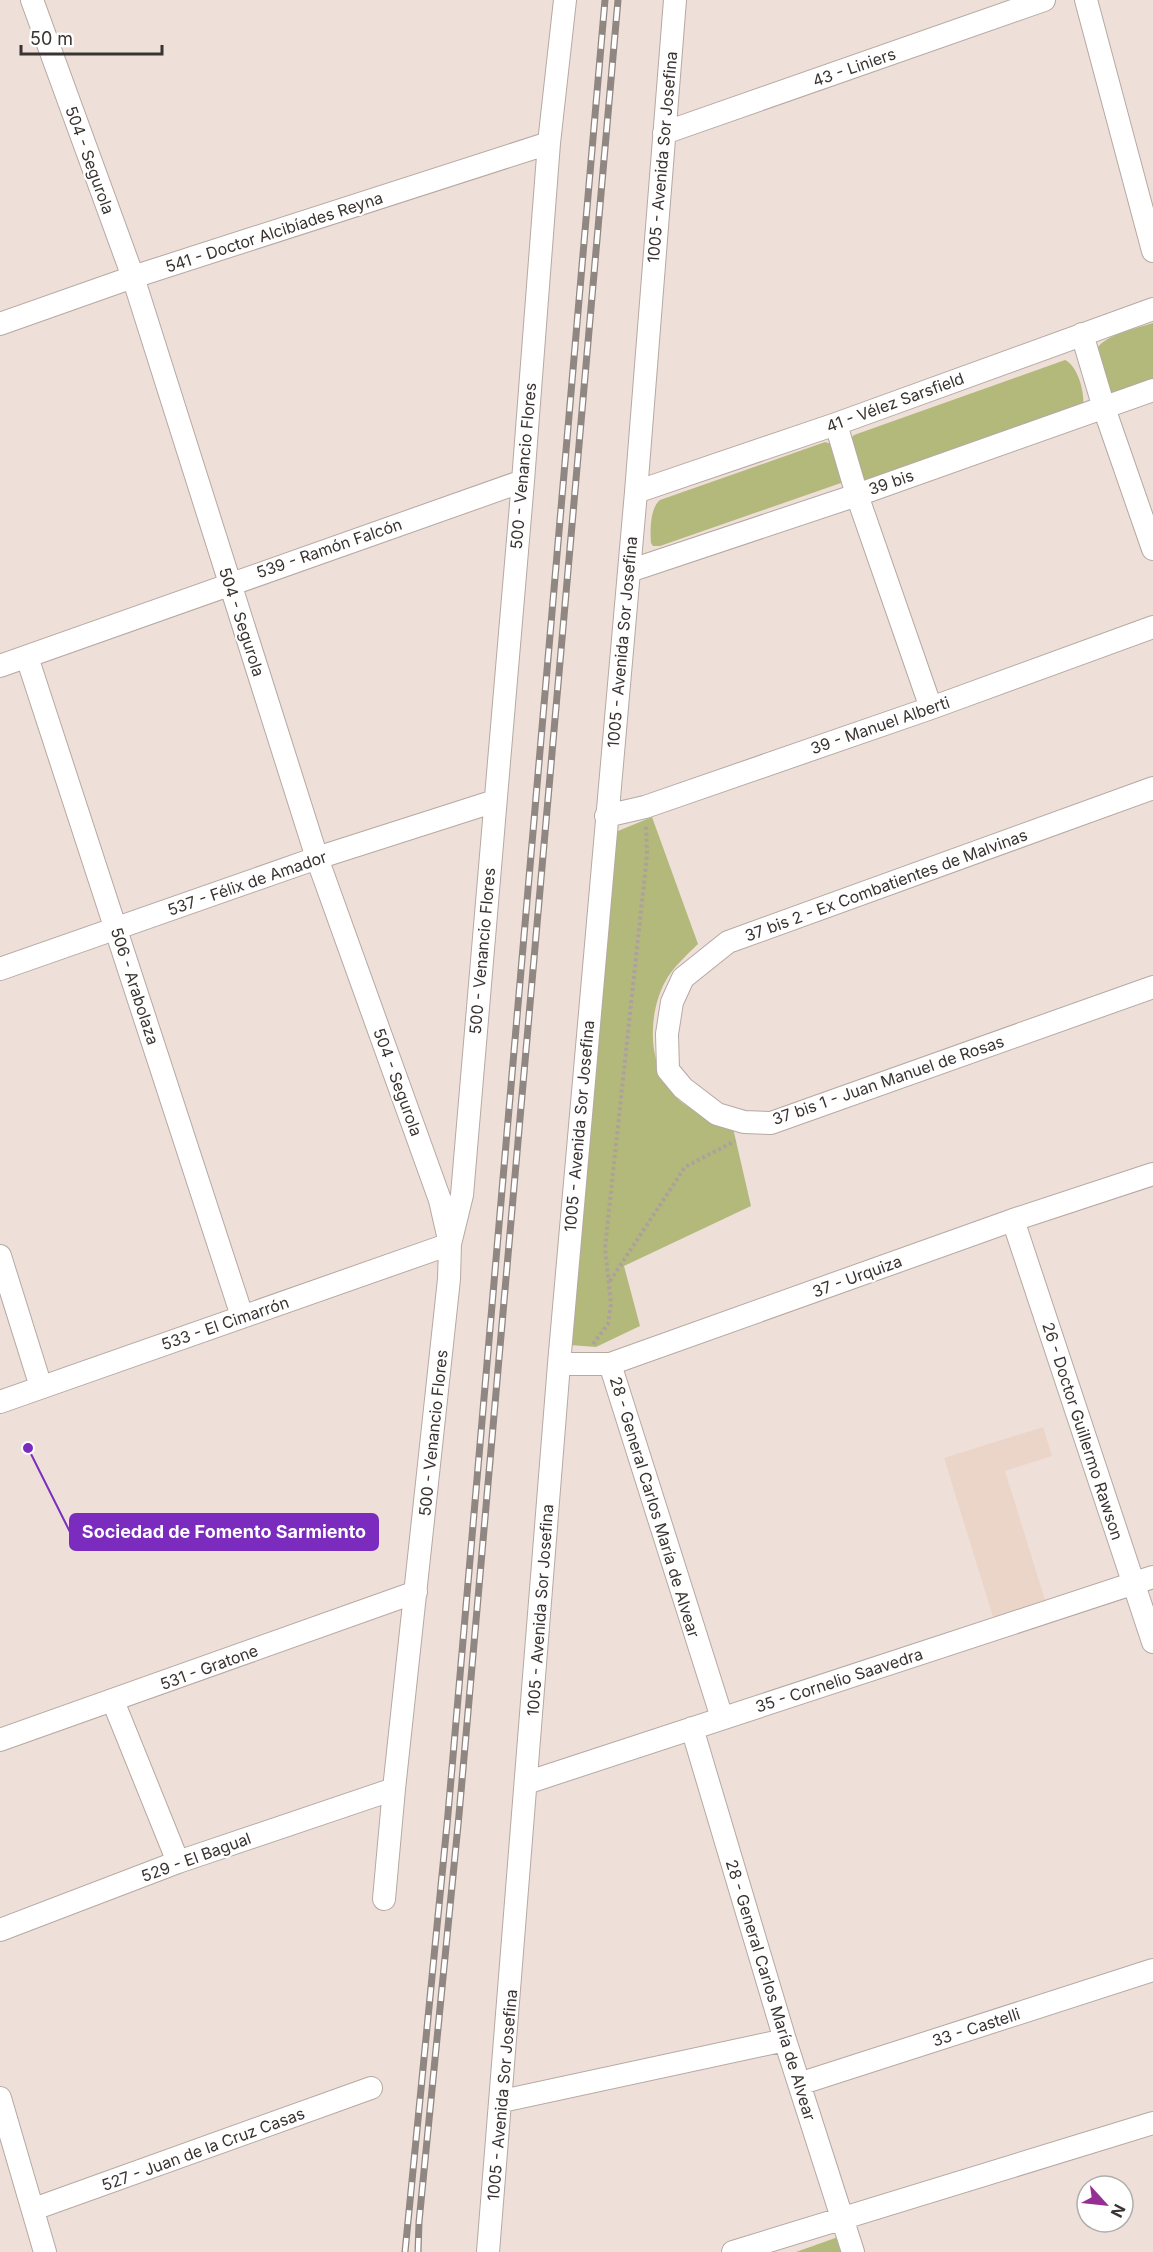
<svg xmlns="http://www.w3.org/2000/svg" width="1153" height="2252" font-family="Inter,sans-serif">
<style>
.education{fill:#ebd4c8}
.green{fill:#b3b97b}
.lines{fill:none;stroke-linecap:round;stroke-linejoin:round}
.street-casing{stroke:#b6a8a2;stroke-width:24}
.path{stroke:#aca19c;stroke-width:4;stroke-dasharray:3 3;stroke-linecap:butt}
.street{stroke:#fff;stroke-width:22}
.rail-casing{stroke:#908682;stroke-width:7}
.rail{stroke:#fff;stroke-width:4.5;stroke-dasharray:14;stroke-linecap:butt}
.labels{text-anchor:middle;stroke-width:4.5;stroke-linejoin:round;paint-order:stroke}
.street-label{font-size:16px;fill:#393331;stroke:#fff}
.leader{fill:none;stroke:#7b2cbf;stroke-width:2}
.callout-dot{fill:#7b2cbf;stroke:#fff;stroke-width:2}
.callout{fill:#7b2cbf;stroke:#7b2cbf;stroke-width:2}
.callout-label{font-size:18px;text-anchor:middle;font-weight:bold;fill:#fff}
</style>
<rect width="100%" height="100%" fill="#eee0d9"/>
<!-- education -->
<path class="education" d="M 1043,1427 L 1052,1456 L 1005,1471 L 1046,1603 L 994,1620 L 944,1458 Z"/>
<!-- green -->
<path class="green" d="M 1153,323 L 1153,382 L 1111,394 L 1095,351 C 1105,334 1135,329 1153,323 Z
M 1065,360 C 1077,365 1085,392 1083,404 L 865,485 L 851,438 L 854,435 Z
M 825,442 L 831,444 L 844,477 L 841,483 L 660,546 L 653,546 L 651,543 C 650,531 650,508 660,500 Z
M 652,817 L 698,944 C 687,955 672,968 665,982 C 646,1018 648,1072 680,1101 C 696,1114 715,1120 733,1128 L 751,1206 L 624,1266 L 640,1326 L 596,1347 L 570,1345 L 613,833 Z
M 838,2237 L 842,2252 L 796,2252 Z"/>
<g class="lines">
<defs>
<path id="street" d="M 1086,0 L 1153,251
M 664,133 L 1044,0
M 0,324 L 133,277 L 549,143
M 1082,334 L 1104,408 L 1153,549
M 836,424 L 857,495 L 931,708
M 636,492 L 836,424 L 1153,309
M 629,571 L 857,495 L 1153,390
M 27,657 L 242,1316
M 0,666 L 523,481
M 1153,788 L 728,942 L 683,978 L 672,1002 L 667,1034 L 668,1070 L 683,1088 L 717,1114 L 744,1122 L 771,1123 L 1153,987
M 606,816 L 645,807 L 931,708 L 1153,627
M 0,969 L 317,858 L 495,801
M 1013,1220 L 1153,1642
M 0,1256 L 41,1387
M 559,1364 L 610,1364 L 1013,1220 L 1153,1174
M 610,1364 L 722,1718
M 0,1402 L 450,1244 L 440,1200 L 317,858 L 133,277 L 32,0
M 113,1701 L 178,1862
M 692,1728 L 785,2040 L 853,2252
M 0,1740 L 416,1592
M 526,1783 L 1153,1577
M 384,1899 L 394,1789 L 449,1279 L 450,1244 L 462,1195 L 523,481 L 549,143 L 565,0
M 0,1930 L 178,1862 L 394,1789
M 799,2084 L 1153,1970
M 0,2098 L 45,2252
M 502,2101 L 785,2040
M 34,2209 L 371,2088
M 488,2252 L 559,1364 L 636,492 L 675,0
M 733,2252 L 1153,2123"/>
</defs>
<!-- street casing -->
<use href="#street" class="street-casing"/>
<!-- path -->
<path class="path" d="M 610,1281 L 685,1167 L 735,1141
M 593,1344 L 608,1324 L 611,1304 L 605,1248 L 647,855 L 646,825"/>
<!-- street -->
<use href="#street" class="street"/>
<defs>
<path id="rail" d="M 405,2252 L 448,1814 L 605,0
M 418,2252 L 419,2222 L 459,1815 L 618,0"/>
</defs>
<!-- rail casing -->
<use href="#rail" class="rail-casing"/>
<!-- rail -->
<use href="#rail" class="rail"/>
</g>
<g class="labels">
<!-- street labels -->
<g class="street-label">
<text transform="translate(854 67) rotate(-19)" y="6">43 - Liniers</text>
<text transform="translate(662 157) rotate(-85)" y="6">1005 - Avenida Sor Josefina</text>
<text transform="translate(90 160) rotate(70)" y="6">504 - Segurola</text>
<text transform="translate(274 232) rotate(-18)" y="6">541 - Doctor Alcibíades Reyna</text>
<text transform="translate(895 402) rotate(-20)" y="6">41 - Vélez Sarsfield</text>
<text transform="translate(523 466) rotate(-85)" y="6">500 - Venancio Flores</text>
<text transform="translate(891 482) rotate(-19)" y="6">39 bis</text>
<text transform="translate(329 548) rotate(-19)" y="6">539 - Ramón Falcón</text>
<text transform="translate(242 622) rotate(72)" y="6">504 - Segurola</text>
<text transform="translate(622 642) rotate(-85)" y="6">1005 - Avenida Sor Josefina</text>
<text transform="translate(880 725) rotate(-19)" y="6">39 - Manuel Alberti</text>
<text transform="translate(247 883) rotate(-19)" y="6">537 - Félix de Amador</text>
<text transform="translate(886 885) rotate(-20)" y="6">37 bis 2 - Ex Combatientes de Malvinas</text>
<text transform="translate(482 951) rotate(-85)" y="6">500 - Venancio Flores</text>
<text transform="translate(135 986) rotate(72)" y="6">506 - Arabolaza</text>
<text transform="translate(888 1080) rotate(-19)" y="6">37 bis 1 - Juan Manuel de Rosas</text>
<text transform="translate(398 1082) rotate(70)" y="6">504 - Segurola</text>
<text transform="translate(579 1126) rotate(-85)" y="6">1005 - Avenida Sor Josefina</text>
<text transform="translate(857 1276) rotate(-20)" y="6">37 - Urquiza</text>
<text transform="translate(225 1323) rotate(-19)" y="6">533 - El Cimarrón</text>
<text transform="translate(1083 1431) rotate(72)" y="6">26 - Doctor Guillermo Rawson</text>
<text transform="translate(433 1433) rotate(-84)" y="6">500 - Venancio Flores</text>
<text transform="translate(655 1507) rotate(73)" y="6">28 - General Carlos María de Alvear</text>
<text transform="translate(540 1610) rotate(-86)" y="6">1005 - Avenida Sor Josefina</text>
<text transform="translate(209 1667) rotate(-20)" y="6">531 - Gratone</text>
<text transform="translate(839 1680) rotate(-18)" y="6">35 - Cornelio Saavedra</text>
<text transform="translate(196 1857) rotate(-20)" y="6">529 - El Bagual</text>
<text transform="translate(771 1990) rotate(73)" y="6">28 - General Carlos María de Alvear</text>
<text transform="translate(976 2027) rotate(-18)" y="6">33 - Castelli</text>
<text transform="translate(502 2095) rotate(-85)" y="6">1005 - Avenida Sor Josefina</text>
<text transform="translate(203 2149) rotate(-20)" y="6">527 - Juan de la Cruz Casas</text>
</g>
</g>
<!-- callouts -->
<path class="leader" d="M28 1448L70 1532"/>
<circle class="callout-dot" cx="28" cy="1448" r="6"/>
<rect class="callout" x="70" y="1514" width="308" height="36" rx="6"/>
<g class="callout-label">
<text x="224" y="1538">Sociedad de Fomento Sarmiento</text>
</g>
<!-- north arrow -->
<g transform="translate(1105 2204) rotate(117)"><circle r="28" fill="#ffffff" stroke="#b0adad" stroke-width="1.5"/>
<path d="M0-4.5L10 22L0 15L-10 22Z" fill="#962f93"/>
<text y="-9" font-size="16" font-weight="bold" text-anchor="middle" fill="#393331">N</text>
</g>
<!-- scale -->
<path d="M21 45v9h141v-9" fill="none" stroke="#393331" stroke-width="3"/>
<text x="30" y="45" font-size="18" fill="#393331" stroke="#ffffff" stroke-width="4.5" paint-order="stroke">50 m</text>
</svg>
